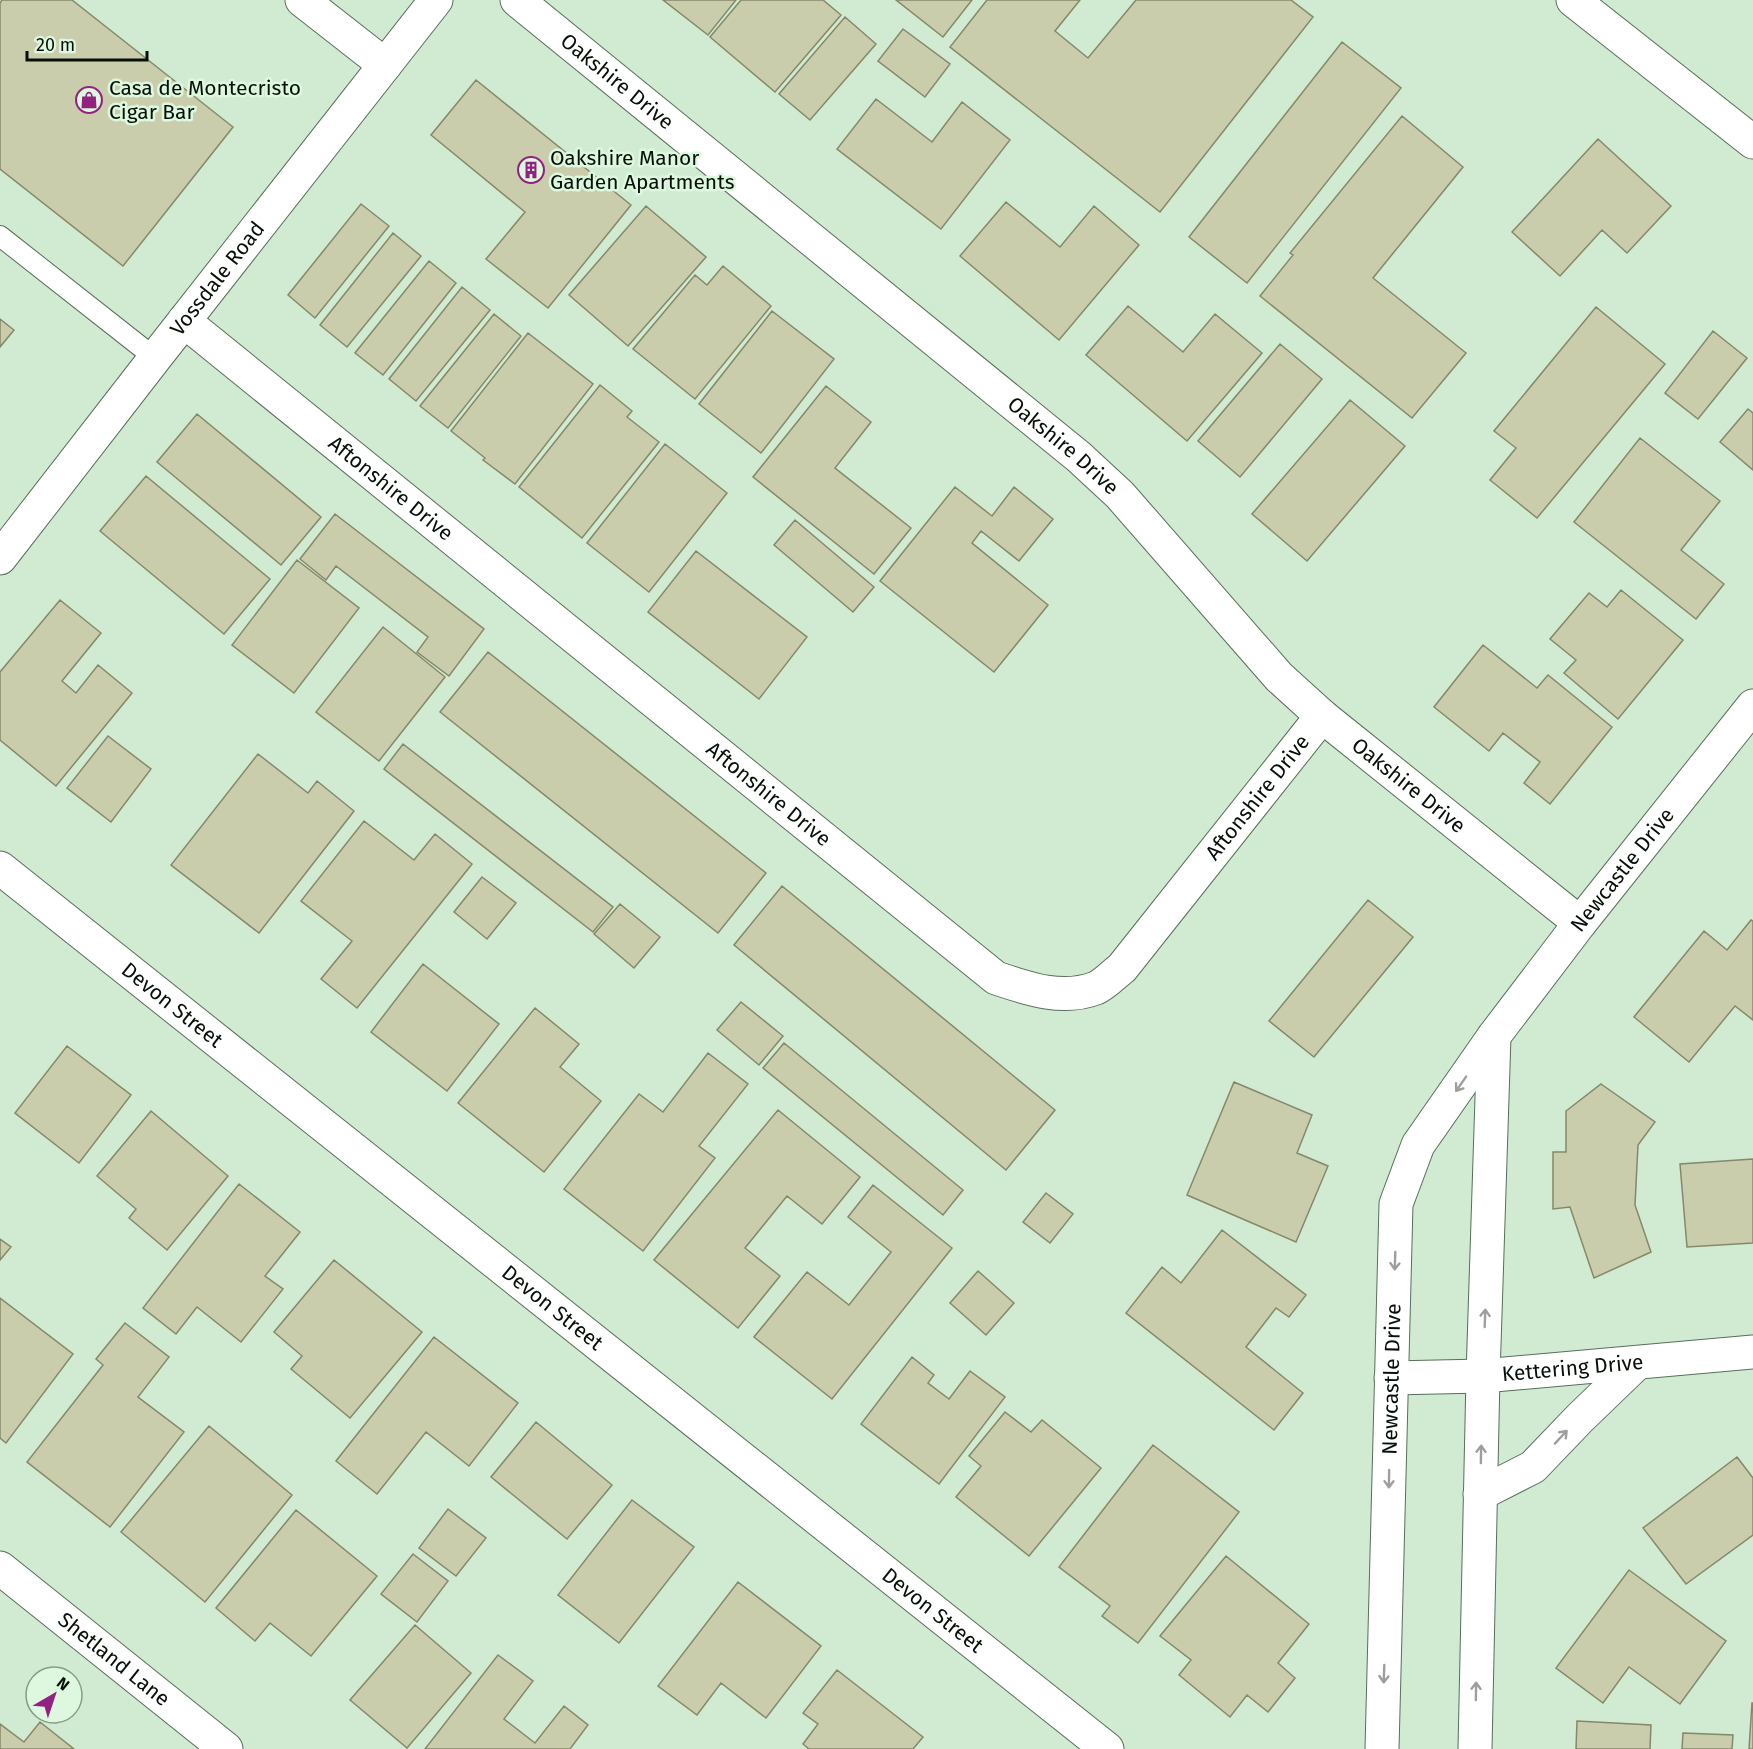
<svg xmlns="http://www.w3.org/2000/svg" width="1753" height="1749" font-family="'Fira Sans',sans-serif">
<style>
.building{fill:#cacdac;stroke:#858869;stroke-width:1.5}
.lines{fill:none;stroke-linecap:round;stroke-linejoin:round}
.lane-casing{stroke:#586f59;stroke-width:22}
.street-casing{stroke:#586f59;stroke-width:35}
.secondary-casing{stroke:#586f59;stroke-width:35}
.lane{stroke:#fff;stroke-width:20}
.street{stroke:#fff;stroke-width:33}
.secondary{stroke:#fff;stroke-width:33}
.oneway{stroke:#9c9f9c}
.labels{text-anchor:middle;stroke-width:5;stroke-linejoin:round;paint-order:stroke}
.street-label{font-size:21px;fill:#071008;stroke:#ddf8de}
.poi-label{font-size:21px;fill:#071008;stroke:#ddf8de;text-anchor:start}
</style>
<rect width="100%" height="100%" fill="#d0ebd1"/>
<!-- building -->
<path class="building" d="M 2,0 L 72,0 L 233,127 L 123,266 L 0,169 L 0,3 Z
M 663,0 L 736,0 L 708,35 Z
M 741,0 L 823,0 L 841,15 L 775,92 L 710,37 Z
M 896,0 L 972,0 L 943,37 Z
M 987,0 L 1080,0 L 1055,31 L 1088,58 L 1136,0 L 1291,0 L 1313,17 L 1160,212 L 950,47 Z
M 845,17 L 876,44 L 810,120 L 779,94 Z
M 903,29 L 950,64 L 925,97 L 878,61 Z
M 1342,42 L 1401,88 L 1247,283 L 1189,237 Z
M 476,80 L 631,205 L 548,308 L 486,259 L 525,212 L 431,135 Z
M 876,99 L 932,142 L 962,102 L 1010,140 L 941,229 L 837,149 Z
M 1402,116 L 1463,167 L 1373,278 L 1466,353 L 1412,418 L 1260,296 L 1293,255 L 1290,253 Z
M 1598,139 L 1671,206 L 1627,253 L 1602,230 L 1560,276 L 1512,232 Z
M 1006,202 L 1060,247 L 1094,206 L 1139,245 L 1059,340 L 960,256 Z
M 361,204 L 389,226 L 315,318 L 288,295 Z
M 646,206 L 706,257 L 628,346 L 569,295 Z
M 393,233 L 421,256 L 347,347 L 320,325 Z
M 429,261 L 456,283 L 383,375 L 355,353 Z
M 723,266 L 771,306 L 695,399 L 633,349 L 695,275 L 707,285 Z
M 462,287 L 490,310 L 416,401 L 389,379 Z
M 1128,306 L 1183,352 L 1215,314 L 1262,353 L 1187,441 L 1086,355 Z
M 1596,307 L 1665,364 L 1537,518 L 1490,480 L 1516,448 L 1494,431 Z
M 772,311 L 834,359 L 761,453 L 699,404 Z
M 494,314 L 521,336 L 448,428 L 420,406 Z
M 0,319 L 14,330 L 0,347 Z
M 1713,331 L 1747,358 L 1698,419 L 1665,393 Z
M 528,333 L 593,384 L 515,484 L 483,460 L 485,458 L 451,431 Z
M 1280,344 L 1322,379 L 1240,477 L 1198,441 Z
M 600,385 L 632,411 L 627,417 L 659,442 L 582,538 L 519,487 Z
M 826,386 L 871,422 L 835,468 L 911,528 L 874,574 L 753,477 Z
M 1350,400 L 1405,446 L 1307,561 L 1252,514 Z
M 1748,409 L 1753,413 L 1753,470 L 1720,442 Z
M 197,414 L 321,517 L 281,565 L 157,462 Z
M 1640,438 L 1720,501 L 1681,550 L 1724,584 L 1696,619 L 1574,522 Z
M 665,444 L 727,493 L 649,592 L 587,543 Z
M 146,476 L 270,579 L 224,634 L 100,531 Z
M 955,487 L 992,516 L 1014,487 L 1053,519 L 1019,561 L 981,531 L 972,543 L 1048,605 L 994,672 L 880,581 Z
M 335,514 L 484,629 L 449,676 L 417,652 L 428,637 L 336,566 L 326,580 L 300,559 Z
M 795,520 L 874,587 L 853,612 L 774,545 Z
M 696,551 L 807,637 L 759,699 L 648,612 Z
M 297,560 L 359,608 L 294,693 L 232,645 Z
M 1621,590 L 1683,640 L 1618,719 L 1564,673 L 1576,660 L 1550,639 L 1589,593 L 1607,607 Z
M 60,600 L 101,633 L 62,681 L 76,693 L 98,665 L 132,693 L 56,786 L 0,740 L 0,672 Z
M 383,627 L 445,677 L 379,761 L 316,712 Z
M 1483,645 L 1537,688 L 1548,675 L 1612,727 L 1550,804 L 1524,783 L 1540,762 L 1503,733 L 1489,751 L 1434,707 Z
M 488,652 L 766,873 L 718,933 L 440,712 Z
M 108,736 L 151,769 L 111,822 L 67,788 Z
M 403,744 L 613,907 L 593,932 L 384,769 Z
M 258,754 L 308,793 L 317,781 L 354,811 L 259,933 L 171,865 Z
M 364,821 L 414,860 L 435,834 L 472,864 L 357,1008 L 321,979 L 352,941 L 301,901 Z
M 482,877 L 516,903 L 487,939 L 454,912 Z
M 782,886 L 1055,1110 L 1006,1170 L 734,945 Z
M 1368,900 L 1413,937 L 1314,1057 L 1269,1021 Z
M 620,904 L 660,937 L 634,968 L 594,934 Z
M 1751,920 L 1753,921 L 1753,1020 L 1735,1006 L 1689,1062 L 1634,1017 L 1704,931 L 1727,950 Z
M 423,964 L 499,1024 L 447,1091 L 371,1032 Z
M 741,1002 L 783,1036 L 759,1065 L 717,1030 Z
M 535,1008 L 579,1044 L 560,1067 L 601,1101 L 544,1172 L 458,1103 Z
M 784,1043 L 963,1190 L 943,1215 L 763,1068 Z
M 67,1046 L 131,1095 L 79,1163 L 15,1113 Z
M 708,1053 L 748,1084 L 699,1146 L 715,1158 L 643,1251 L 564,1189 L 639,1094 L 663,1112 Z
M 1234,1082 L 1312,1115 L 1297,1153 L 1328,1166 L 1296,1242 L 1187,1195 Z
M 1601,1084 L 1655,1122 L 1638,1145 L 1635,1205 L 1651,1252 L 1594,1278 L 1570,1207 L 1553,1209 L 1553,1152 L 1566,1152 L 1566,1111 Z
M 778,1110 L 860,1177 L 822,1224 L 787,1196 L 745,1248 L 780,1276 L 738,1328 L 654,1260 Z
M 151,1111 L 228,1176 L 167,1250 L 129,1218 L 136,1209 L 97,1176 Z
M 1753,1159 L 1753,1243 L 1687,1247 L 1680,1164 Z
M 239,1184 L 300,1232 L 265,1276 L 283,1289 L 241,1342 L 197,1307 L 176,1334 L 143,1308 Z
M 873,1185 L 952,1248 L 832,1399 L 754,1337 L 807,1272 L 849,1305 L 891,1252 L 848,1217 Z
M 1046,1193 L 1073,1214 L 1050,1243 L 1023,1222 Z
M 1222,1230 L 1306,1295 L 1289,1317 L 1276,1308 L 1246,1347 L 1303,1393 L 1274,1430 L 1126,1313 L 1162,1267 L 1181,1283 Z
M 0,1239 L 11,1247 L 0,1260 Z
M 334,1260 L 422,1332 L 350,1418 L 291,1369 L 302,1356 L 274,1332 Z
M 978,1271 L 1014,1303 L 986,1335 L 950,1303 Z
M 0,1298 L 73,1354 L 6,1443 L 0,1438 Z
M 125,1323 L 169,1357 L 138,1397 L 184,1432 L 110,1527 L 27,1462 L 103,1365 L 96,1359 Z
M 434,1337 L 518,1403 L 469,1466 L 426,1432 L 377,1494 L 336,1461 Z
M 912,1357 L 934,1375 L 928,1383 L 949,1399 L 970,1371 L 1005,1397 L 939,1484 L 861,1424 Z
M 1005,1412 L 1031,1432 L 1042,1420 L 1101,1468 L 1029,1556 L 956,1497 L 981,1466 L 969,1456 Z
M 536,1422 L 612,1485 L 567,1539 L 491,1477 Z
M 209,1426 L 292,1495 L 205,1602 L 121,1532 Z
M 1153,1445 L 1239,1512 L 1138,1643 L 1102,1616 L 1110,1606 L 1059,1567 Z
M 1737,1457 L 1753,1478 L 1753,1535 L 1686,1584 L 1643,1528 Z
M 632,1500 L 694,1547 L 619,1643 L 558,1595 Z
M 448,1509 L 486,1538 L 456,1576 L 419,1548 Z
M 296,1510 L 377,1576 L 311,1656 L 270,1623 L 255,1641 L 216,1608 Z
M 413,1554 L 448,1581 L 417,1622 L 381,1594 Z
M 1226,1556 L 1309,1624 L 1278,1663 L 1295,1678 L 1268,1712 L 1247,1695 L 1230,1717 L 1179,1675 L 1191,1660 L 1160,1636 Z
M 1629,1570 L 1726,1641 L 1680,1704 L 1629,1667 L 1603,1703 L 1556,1668 Z
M 738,1582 L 821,1646 L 766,1718 L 721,1683 L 697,1715 L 658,1686 Z
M 415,1625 L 471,1673 L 407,1748 L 350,1700 Z
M 498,1655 L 533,1681 L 504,1719 L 535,1743 L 564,1706 L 588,1725 L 570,1749 L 425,1749 Z
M 837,1670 L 923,1737 L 913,1749 L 809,1749 L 803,1744 L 818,1724 L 803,1713 Z
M 1752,1703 L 1753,1703 L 1753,1749 L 1749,1749 Z
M 1577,1721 L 1651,1725 L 1650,1749 L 1576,1749 Z
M 40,1722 L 74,1749 L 0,1749 L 0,1724 L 24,1742 Z
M 1683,1733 L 1733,1735 L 1732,1749 L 1682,1749 Z"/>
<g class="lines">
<defs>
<path id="lane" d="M 0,236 L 155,358"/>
<g id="street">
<path d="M 302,0 L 385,65"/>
<path id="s1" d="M 517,0 L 1079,457 L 1120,495 L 1279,677 L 1322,716 L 1580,923"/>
<path d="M 1573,0 L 1753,142"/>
<path id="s2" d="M 184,321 L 996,978 C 1029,989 1062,1001 1096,988 C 1105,984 1114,974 1122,968 L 1322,716"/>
<path id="s3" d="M 0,558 L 155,358 L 436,0"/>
<path id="s4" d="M 0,868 L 1107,1749"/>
<path d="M 1480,1494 L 1533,1467 L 1580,1418 L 1636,1364"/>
<path id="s5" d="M 0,1568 L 226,1749"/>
<path id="s6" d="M 1382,1749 L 1396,1204 L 1418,1145 L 1494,1036 L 1580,923 L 1753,706"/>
<path d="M 1475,1749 L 1483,1376 L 1494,1036"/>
</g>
<g id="secondary">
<path id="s7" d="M 1391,1378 L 1483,1376 L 1753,1352"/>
</g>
</defs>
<!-- lane casing -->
<use href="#lane" class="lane-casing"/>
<!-- street casing -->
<use href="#street" class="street-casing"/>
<!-- secondary casing -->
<use href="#secondary" class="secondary-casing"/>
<!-- lane -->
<use href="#lane" class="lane"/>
<!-- street -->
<use href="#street" class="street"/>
<!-- secondary -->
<use href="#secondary" class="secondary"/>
</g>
<!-- one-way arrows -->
<defs><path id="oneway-shaft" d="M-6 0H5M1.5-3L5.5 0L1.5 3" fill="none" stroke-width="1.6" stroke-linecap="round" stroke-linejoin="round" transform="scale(1.5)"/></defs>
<g class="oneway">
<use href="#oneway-shaft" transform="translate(1461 1084) rotate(125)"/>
<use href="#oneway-shaft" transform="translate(1395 1261) rotate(92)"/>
<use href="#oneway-shaft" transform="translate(1485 1318) rotate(-88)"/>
<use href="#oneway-shaft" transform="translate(1561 1437) rotate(-47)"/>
<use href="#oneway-shaft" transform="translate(1481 1454) rotate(-89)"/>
<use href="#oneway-shaft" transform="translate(1389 1479) rotate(91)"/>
<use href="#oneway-shaft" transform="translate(1384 1674) rotate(92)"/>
<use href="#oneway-shaft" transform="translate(1476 1691) rotate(-89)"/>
</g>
<!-- icons -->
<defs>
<symbol id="shop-ring" viewBox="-11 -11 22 22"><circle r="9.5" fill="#ddf8de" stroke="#932181" stroke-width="1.5"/><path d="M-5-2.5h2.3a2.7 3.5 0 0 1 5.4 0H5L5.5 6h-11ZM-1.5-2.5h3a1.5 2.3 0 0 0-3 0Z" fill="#932181"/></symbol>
<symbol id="building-ring" viewBox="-11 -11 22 22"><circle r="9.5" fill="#ddf8de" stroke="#932181" stroke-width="1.5"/><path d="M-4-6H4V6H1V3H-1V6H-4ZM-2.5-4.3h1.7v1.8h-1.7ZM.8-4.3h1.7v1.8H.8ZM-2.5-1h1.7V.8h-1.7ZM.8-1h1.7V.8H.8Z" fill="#932181"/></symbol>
</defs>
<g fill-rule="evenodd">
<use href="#shop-ring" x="74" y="85" width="30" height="30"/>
<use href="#building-ring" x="516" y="155" width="30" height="30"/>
</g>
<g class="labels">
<!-- street labels -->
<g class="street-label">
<text dy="7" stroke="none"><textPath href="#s1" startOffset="129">Oakshire Drive</textPath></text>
<text dy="7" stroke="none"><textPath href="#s3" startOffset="354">Vossdale Road</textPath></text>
<text dy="7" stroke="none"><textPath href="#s1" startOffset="705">Oakshire Drive</textPath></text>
<text dy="7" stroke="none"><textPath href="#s2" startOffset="266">Aftonshire Drive</textPath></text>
<text dy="7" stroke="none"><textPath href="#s1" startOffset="1191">Oakshire Drive</textPath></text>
<text dy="7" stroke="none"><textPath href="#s2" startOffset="752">Aftonshire Drive</textPath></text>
<text dy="7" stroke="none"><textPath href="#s2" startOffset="1398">Aftonshire Drive</textPath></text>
<text dy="7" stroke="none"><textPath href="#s6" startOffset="951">Newcastle Drive</textPath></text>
<text dy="7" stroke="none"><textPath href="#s4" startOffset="220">Devon Street</textPath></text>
<text dy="7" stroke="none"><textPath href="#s4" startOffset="706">Devon Street</textPath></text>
<text dy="7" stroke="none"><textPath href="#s7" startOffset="182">Kettering Drive</textPath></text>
<text dy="7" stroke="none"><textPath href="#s6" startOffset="370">Newcastle Drive</textPath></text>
<text dy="7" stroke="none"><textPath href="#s4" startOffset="1192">Devon Street</textPath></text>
<text dy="7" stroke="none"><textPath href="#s5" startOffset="146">Shetland Lane</textPath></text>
</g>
<!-- poi labels -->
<g class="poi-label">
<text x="109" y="95">Casa de Montecristo<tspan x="109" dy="24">Cigar Bar</tspan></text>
<text x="550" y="165">Oakshire Manor<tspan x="550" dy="24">Garden Apartments</tspan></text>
</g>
</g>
<!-- north arrow -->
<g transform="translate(54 1695) rotate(39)"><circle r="28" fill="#ddf8de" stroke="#879b88" stroke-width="1.5"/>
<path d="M0-4.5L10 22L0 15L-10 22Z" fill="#932181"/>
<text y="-9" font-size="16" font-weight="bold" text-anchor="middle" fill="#071008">N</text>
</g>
<!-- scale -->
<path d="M27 51v9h120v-9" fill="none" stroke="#071008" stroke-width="3"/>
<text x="36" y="51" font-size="18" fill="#071008" stroke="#ddf8de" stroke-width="4.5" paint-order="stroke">20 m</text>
</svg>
